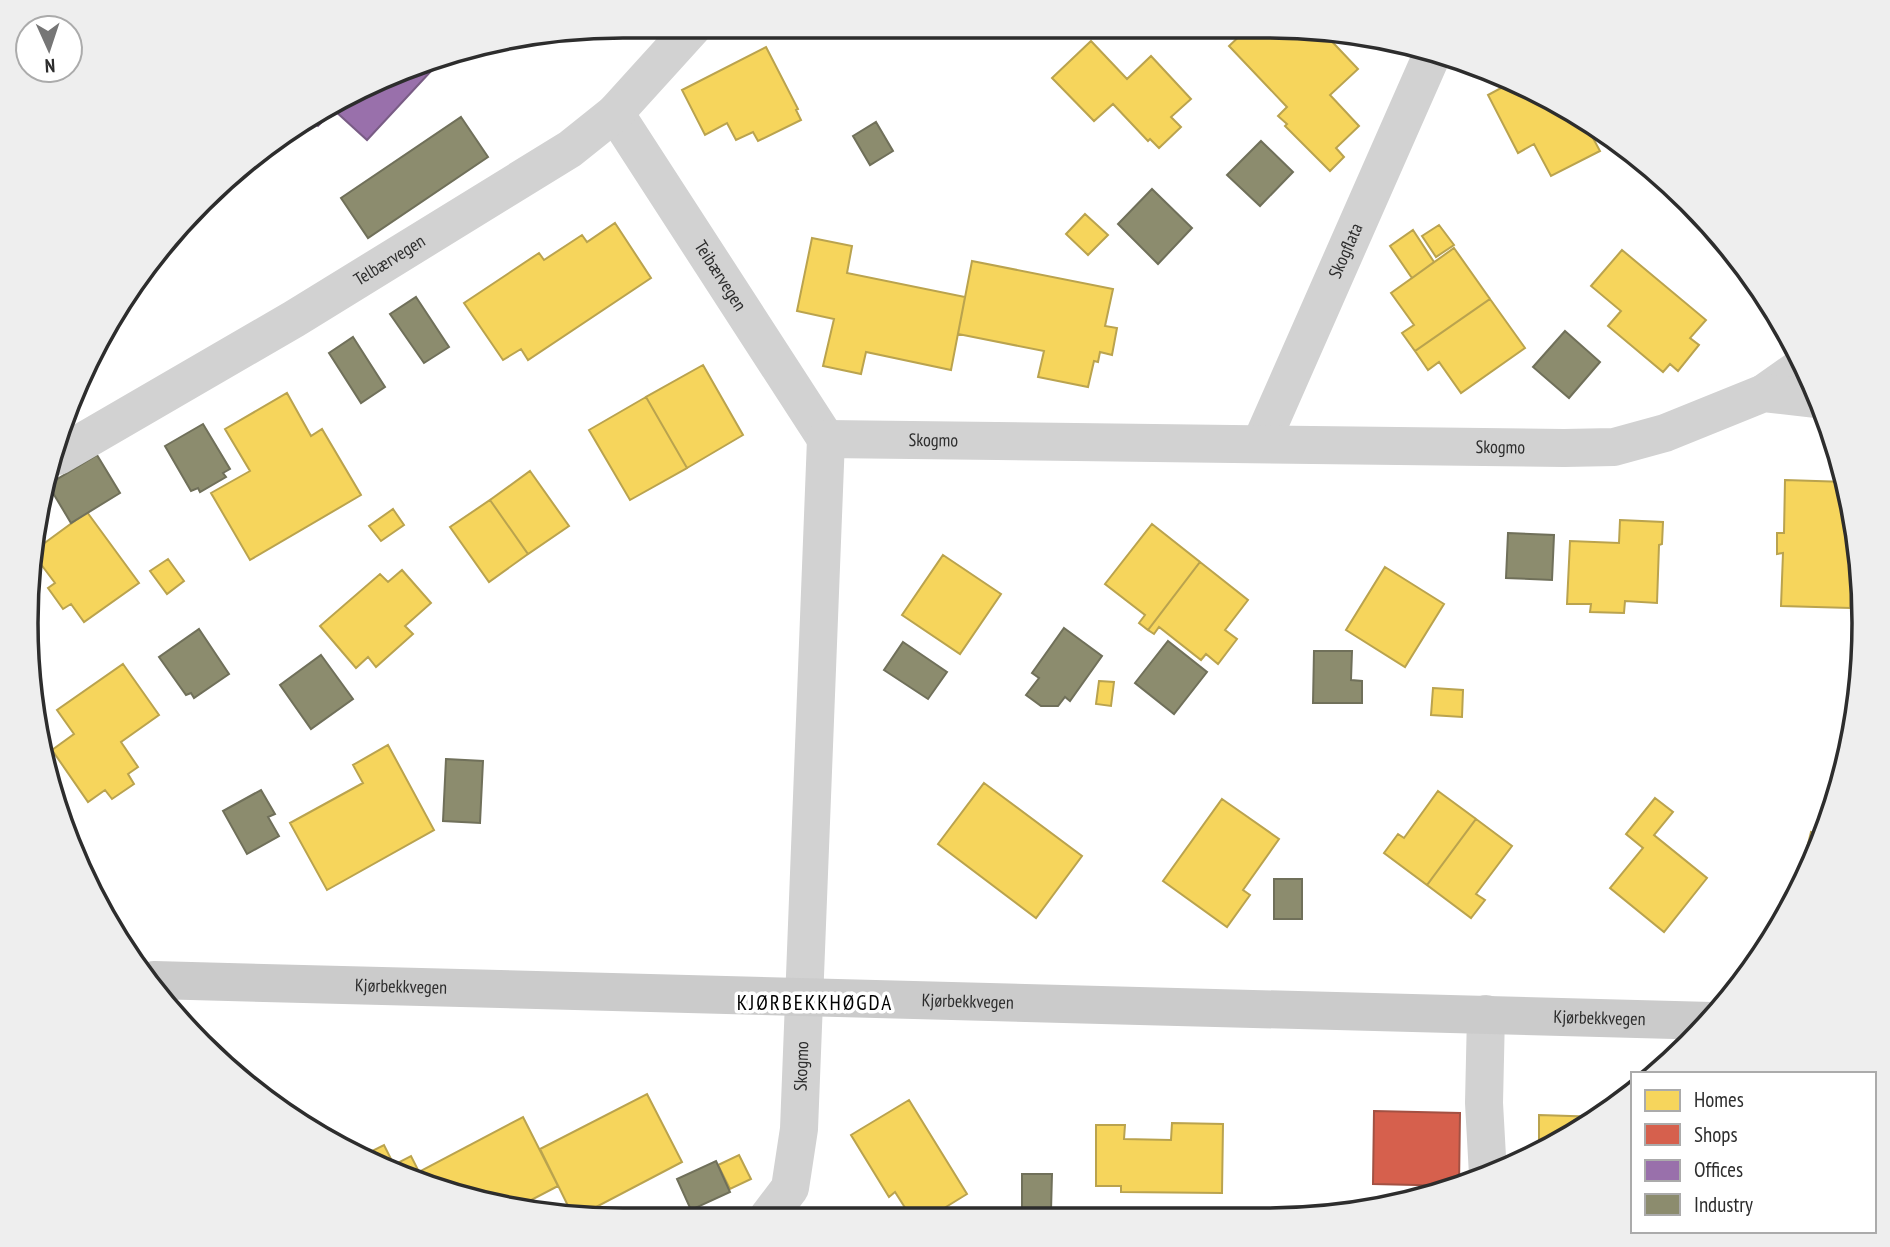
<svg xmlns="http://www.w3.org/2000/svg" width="1890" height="1247" font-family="'PT Sans Narrow',sans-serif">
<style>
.homes{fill:#f6d55c;stroke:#baa34e;stroke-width:2}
.shops{fill:#d6604d;stroke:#a35143;stroke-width:2}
.offices{fill:#9970ab;stroke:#795c85;stroke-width:2}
.industry{fill:#8c8c6e;stroke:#70705a;stroke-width:2}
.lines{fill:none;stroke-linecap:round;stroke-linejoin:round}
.street{stroke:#d2d2d2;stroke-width:38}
.secondary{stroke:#cbcbcb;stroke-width:38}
.labels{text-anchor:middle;stroke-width:7;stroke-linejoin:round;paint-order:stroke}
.street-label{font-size:18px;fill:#2d2d2d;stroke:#fff}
.quarter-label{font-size:21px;letter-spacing:2px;fill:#000;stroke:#fff}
.rim{fill:none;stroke:#2d2d2d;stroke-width:3.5}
</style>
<rect width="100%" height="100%" fill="#fff"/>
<!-- homes -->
<path class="homes" d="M 1245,31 L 1322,31 L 1358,69 L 1330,95 L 1359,126 L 1336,148 L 1344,157 L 1330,171 L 1285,126 L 1287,124 L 1278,116 L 1287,107 L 1229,46 Z
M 1091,41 L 1127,79 L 1151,56 L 1191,99 L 1171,117 L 1181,127 L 1159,148 L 1150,139 L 1148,141 L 1113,104 L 1094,121 L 1052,78 Z
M 766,47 L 798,109 L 796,110 L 801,120 L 758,141 L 753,132 L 736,140 L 727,123 L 705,135 L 682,90 Z
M 1512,82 L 1530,88 L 1586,125 L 1600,151 L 1551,176 L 1534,144 L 1518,153 L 1488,95 Z
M 1085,214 L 1108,235 L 1088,255 L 1066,234 Z
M 615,223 L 651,278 L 528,360 L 521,349 L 503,360 L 464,303 L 539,253 L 544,260 L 582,235 L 587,242 Z
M 1439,225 L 1454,245 L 1436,257 L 1422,236 Z
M 1413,230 L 1434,262 L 1412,278 L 1390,246 Z
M 812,238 L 852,246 L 847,273 L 965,297 L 951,370 L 866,352 L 861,374 L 823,366 L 834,319 L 797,311 Z
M 1454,248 L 1490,299 L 1415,351 L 1402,333 L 1414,325 L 1391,293 Z
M 1622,250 L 1706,320 L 1690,338 L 1699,345 L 1678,371 L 1670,364 L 1663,372 L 1608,326 L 1621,311 L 1591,286 Z
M 972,261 L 1113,289 L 1105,326 L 1117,328 L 1112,355 L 1100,352 L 1098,362 L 1094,361 L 1088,387 L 1038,377 L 1044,351 L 958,334 Z
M 1490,299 L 1525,348 L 1461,393 L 1439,362 L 1428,370 L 1415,351 Z
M 703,365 L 743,435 L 687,468 L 646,397 Z
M 287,393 L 311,436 L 322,429 L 361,495 L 250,560 L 211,493 L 250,471 L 225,429 Z
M 646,397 L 687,468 L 630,500 L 589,430 Z
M 530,471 L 569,526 L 528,554 L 490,500 Z
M 1785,480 L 1846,482 L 1853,527 L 1850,608 L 1781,606 L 1783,553 L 1777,554 L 1777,533 L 1784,533 Z
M 490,500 L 528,554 L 489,582 L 450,527 Z
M 393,509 L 404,525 L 381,541 L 369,526 Z
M 87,512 L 139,583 L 84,622 L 71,604 L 63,609 L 48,588 L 55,583 L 34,555 L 35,550 Z
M 1620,520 L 1663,522 L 1662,544 L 1659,545 L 1657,603 L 1625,601 L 1624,613 L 1590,612 L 1591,604 L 1567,604 L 1570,541 L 1619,543 Z
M 1152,524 L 1200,562 L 1148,630 L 1139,623 L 1145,615 L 1105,584 Z
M 943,555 L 1001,594 L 960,654 L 902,615 Z
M 168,559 L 184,581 L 167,594 L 150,571 Z
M 1200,562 L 1248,600 L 1225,630 L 1237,639 L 1218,664 L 1206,654 L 1201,660 L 1159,627 L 1154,634 L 1148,630 Z
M 1385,567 L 1444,604 L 1405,667 L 1346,630 Z
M 402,570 L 431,603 L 405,626 L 413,634 L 376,667 L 368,657 L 356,668 L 320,626 L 380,574 L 388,582 Z
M 123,664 L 159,715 L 121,742 L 138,767 L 128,774 L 134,784 L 112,799 L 105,790 L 88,802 L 52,750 L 74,734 L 57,710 Z
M 1099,681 L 1114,682 L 1111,706 L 1096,704 Z
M 1433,688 L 1463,690 L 1462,717 L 1431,715 Z
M 388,745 L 434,830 L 327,890 L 290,823 L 363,783 L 353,765 Z
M 984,783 L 1082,856 L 1036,918 L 938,844 Z
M 1438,791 L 1476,819 L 1427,885 L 1384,853 L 1398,834 L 1404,838 Z
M 1655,798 L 1673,812 L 1654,835 L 1707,878 L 1664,932 L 1610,888 L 1643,848 L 1626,834 Z
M 1222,799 L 1279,839 L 1243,890 L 1250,895 L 1227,927 L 1163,881 Z
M 1476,819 L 1512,846 L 1476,894 L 1485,900 L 1471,918 L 1427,885 Z
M 1811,832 L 1816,834 L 1813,845 L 1818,847 L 1794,900 Z
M 647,1094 L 682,1162 L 579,1216 L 573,1216 L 540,1149 Z
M 909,1100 L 967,1194 L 928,1218 L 911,1217 L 895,1192 L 889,1197 L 851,1135 Z
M 1539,1115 L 1599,1117 L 1539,1154 Z
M 523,1117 L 558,1186 L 518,1207 L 358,1158 L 384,1145 L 394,1165 L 411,1156 L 419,1172 Z
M 1172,1123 L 1223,1124 L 1222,1193 L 1121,1192 L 1121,1186 L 1096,1186 L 1096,1125 L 1125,1125 L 1124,1139 L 1171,1140 Z
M 739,1155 L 751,1179 L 730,1189 L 718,1165 Z"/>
<!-- shops -->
<path class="shops" d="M 1374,1111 L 1460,1113 L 1459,1186 L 1373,1184 Z"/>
<!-- offices -->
<path class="offices" d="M 445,56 L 367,140 L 334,110 L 318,126 L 309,118 L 432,58 Z"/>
<!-- industry -->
<path class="industry" d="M 461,117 L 488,157 L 368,238 L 341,198 Z
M 876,122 L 893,151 L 870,165 L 853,136 Z
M 1261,141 L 1293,172 L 1260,206 L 1227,175 Z
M 1152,189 L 1192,228 L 1158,264 L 1118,224 Z
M 416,297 L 449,347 L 424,363 L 390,314 Z
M 1565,331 L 1600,362 L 1569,398 L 1533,367 Z
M 353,337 L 385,387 L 361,403 L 329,353 Z
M 203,424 L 230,469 L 223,473 L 226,477 L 200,492 L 198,488 L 191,491 L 165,446 Z
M 97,455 L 120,493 L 71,523 L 50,488 L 51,483 Z
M 1508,533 L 1554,535 L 1552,580 L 1506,578 Z
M 1064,628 L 1102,656 L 1070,701 L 1065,697 L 1058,706 L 1041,706 L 1026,695 L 1039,678 L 1032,673 Z
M 199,629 L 229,674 L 194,698 L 191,693 L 186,695 L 159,657 Z
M 1168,641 L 1207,672 L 1174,714 L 1135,683 Z
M 903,642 L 947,672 L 928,699 L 884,670 Z
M 1314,651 L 1352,651 L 1351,680 L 1362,681 L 1362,703 L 1313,703 Z
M 321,655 L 353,699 L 311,729 L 280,685 Z
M 446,759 L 483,761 L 480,823 L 443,821 Z
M 261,790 L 275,814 L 268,817 L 279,836 L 247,854 L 223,811 Z
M 1274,879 L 1302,879 L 1302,919 L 1274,919 Z
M 716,1161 L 730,1192 L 691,1210 L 677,1179 Z
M 1022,1174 L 1052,1174 L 1051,1211 L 1022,1211 Z"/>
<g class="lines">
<!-- street -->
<g class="street">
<path id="s1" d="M 615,113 L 826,439"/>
<path d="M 1764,393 L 1804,365"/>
<path id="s2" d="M 1261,443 L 1431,57"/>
<path id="s3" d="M 58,456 L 294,319 L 570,149 L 615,113 L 693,27"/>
<path d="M 1486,1014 L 1484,1103 L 1488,1175"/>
<path id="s4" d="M 768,1217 L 790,1188 L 799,1129 L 826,439 L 1564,448 L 1614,447 L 1665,433 L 1764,393 L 1817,399"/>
</g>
<!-- secondary -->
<path class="secondary" id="s5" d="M 154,980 L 1712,1021"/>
</g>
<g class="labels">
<!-- street labels -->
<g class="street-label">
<text dy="6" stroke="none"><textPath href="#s2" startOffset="210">Skogflata</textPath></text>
<text dy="6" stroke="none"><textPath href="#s3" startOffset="385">Telbærvegen</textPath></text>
<text dy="6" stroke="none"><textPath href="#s1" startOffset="194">Teibærvegen</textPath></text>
<text dy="6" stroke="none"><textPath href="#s4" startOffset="894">Skogmo</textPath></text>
<text dy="6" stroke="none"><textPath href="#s4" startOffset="1461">Skogmo</textPath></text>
<text dy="6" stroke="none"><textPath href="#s5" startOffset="247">Kjørbekkvegen</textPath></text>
<text dy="6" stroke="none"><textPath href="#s5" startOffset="814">Kjørbekkvegen</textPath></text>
<text dy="6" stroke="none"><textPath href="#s5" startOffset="1446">Kjørbekkvegen</textPath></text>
<text dy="6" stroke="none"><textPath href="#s4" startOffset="159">Skogmo</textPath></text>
</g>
<!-- quarter labels -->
<g class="quarter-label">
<text x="815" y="1010">KJØRBEKKHØGDA</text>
</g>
</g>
<!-- crop -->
<path d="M0 0H1890V1247H0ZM623 38H1267A585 585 0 0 1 1852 623V623A585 585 0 0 1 1267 1208H623A585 585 0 0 1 38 623V623A585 585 0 0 1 623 38Z" fill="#eee" fill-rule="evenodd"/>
<path class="rim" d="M623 38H1267A585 585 0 0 1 1852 623V623A585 585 0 0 1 1267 1208H623A585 585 0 0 1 38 623V623A585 585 0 0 1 623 38Z"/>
<!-- legend -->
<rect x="1631" y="1072" width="245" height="161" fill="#ffffff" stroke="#ababab" stroke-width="2"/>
<rect x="1645" y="1090" width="35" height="21" fill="#f6d55c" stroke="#ababab" stroke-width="2"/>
<text x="1694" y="1107" font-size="21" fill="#2d2d2d">Homes</text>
<rect x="1645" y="1124" width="35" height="21" fill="#d6604d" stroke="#ababab" stroke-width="2"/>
<text x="1694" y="1142" font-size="21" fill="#2d2d2d">Shops</text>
<rect x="1645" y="1160" width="35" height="21" fill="#9970ab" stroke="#ababab" stroke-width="2"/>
<text x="1694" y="1177" font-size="21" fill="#2d2d2d">Offices</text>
<rect x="1645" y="1194" width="35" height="21" fill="#8c8c6e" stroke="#ababab" stroke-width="2"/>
<text x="1694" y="1212" font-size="21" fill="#2d2d2d">Industry</text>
<!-- north arrow -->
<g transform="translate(49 49) rotate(177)"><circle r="33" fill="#ffffff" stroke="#ababab" stroke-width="2"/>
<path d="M0-5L12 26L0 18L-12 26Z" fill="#767676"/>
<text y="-10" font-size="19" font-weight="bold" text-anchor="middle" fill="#2d2d2d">N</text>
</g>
</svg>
